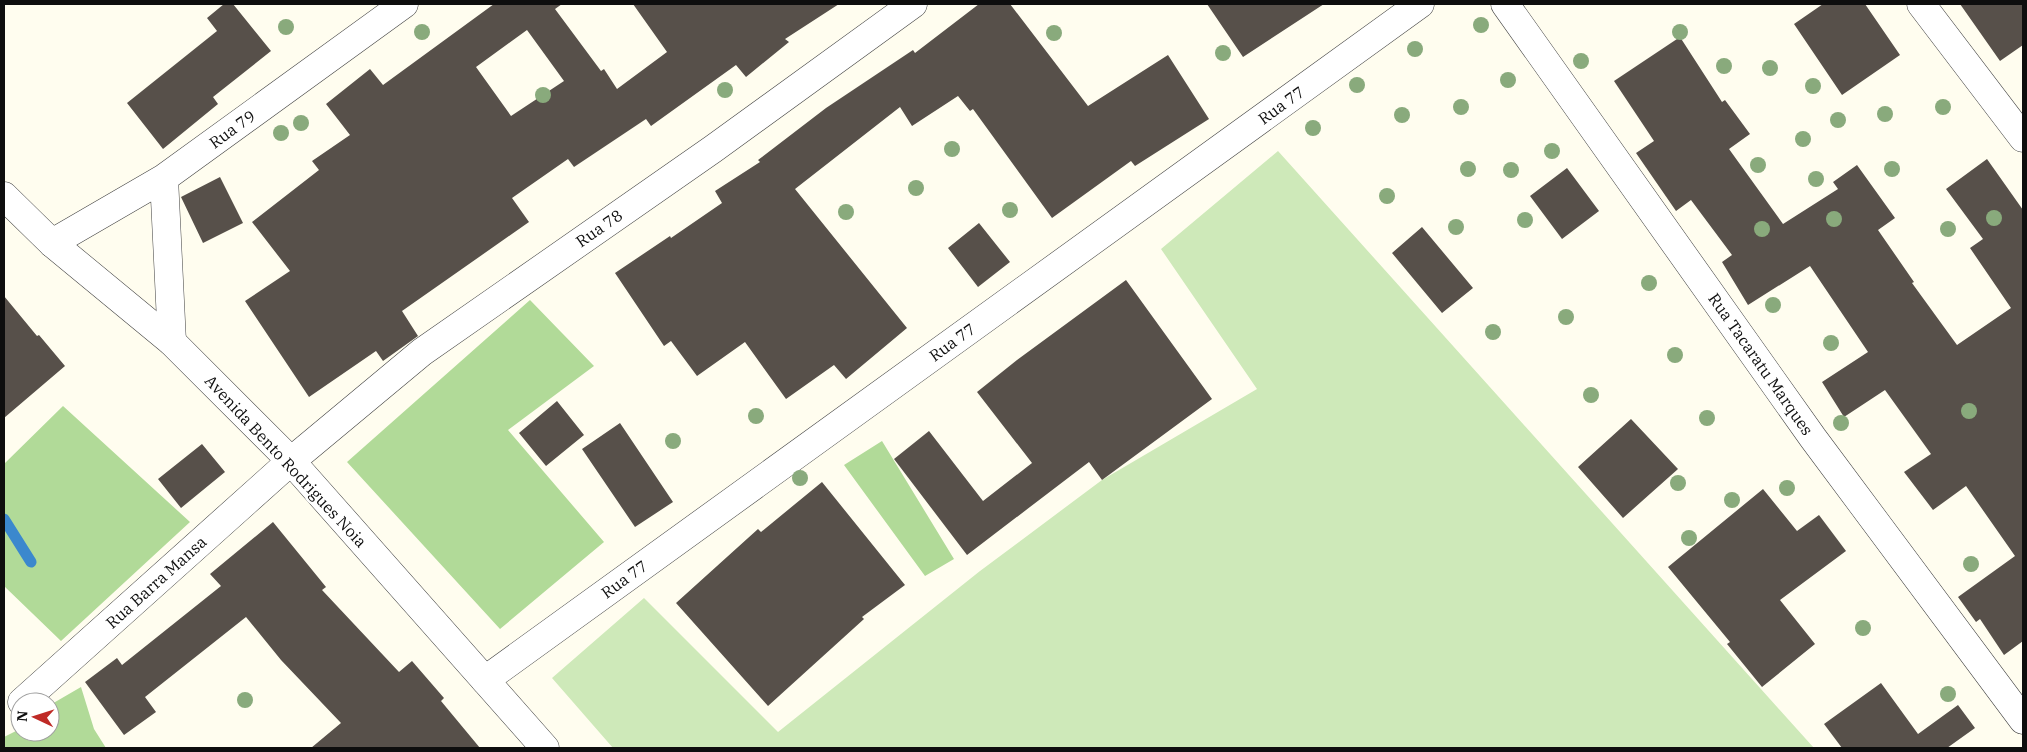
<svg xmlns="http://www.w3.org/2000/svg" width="2027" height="752" font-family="'IBM Plex Serif',serif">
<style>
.green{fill:#cee9b9}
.forest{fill:#b1da98}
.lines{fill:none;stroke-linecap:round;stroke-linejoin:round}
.stream{stroke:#3b88cd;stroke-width:11}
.building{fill:#57504a;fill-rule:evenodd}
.minor-casing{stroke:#414141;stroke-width:29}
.tertiary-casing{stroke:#414141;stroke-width:29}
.minor{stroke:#fff;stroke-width:28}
.tertiary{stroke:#fff;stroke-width:28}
.tree{fill:#89aa7c}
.labels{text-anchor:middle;stroke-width:5;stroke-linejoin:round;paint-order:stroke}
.street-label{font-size:16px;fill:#0e0e0e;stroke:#fff}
</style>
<rect width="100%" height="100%" fill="#fffdef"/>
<!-- green -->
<path class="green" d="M 1278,151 L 1814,748 L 613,748 L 552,678 L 644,598 L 778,732 L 980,571 L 1102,480 L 1257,389 L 1161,249 Z"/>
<!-- forest -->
<path class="forest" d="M 530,300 L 594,366 L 508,430 L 604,542 L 500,629 L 347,462 Z
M 63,406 L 190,522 L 61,641 L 4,586 L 4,464 Z
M 882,441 L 954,559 L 925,576 L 844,465 Z
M 81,687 L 94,729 L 106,748 L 4,748 L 4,737 L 20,729 L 20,732 L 50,732 L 50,705 Z"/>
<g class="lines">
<!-- stream -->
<path class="stream" d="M 4,519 L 31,562"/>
</g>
<!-- building -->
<path class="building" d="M 224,4 L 233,4 L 271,51 L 213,97 L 218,104 L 163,149 L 127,103 L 217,31 L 207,18 Z
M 494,4 L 562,4 L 555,9 L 601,71 L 604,69 L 617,89 L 667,52 L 633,4 L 839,4 L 785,39 L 789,42 L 746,77 L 736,65 L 651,126 L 646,119 L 574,167 L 568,159 L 512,198 L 529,222 L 402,311 L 418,336 L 383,361 L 376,351 L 309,397 L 245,301 L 290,271 L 252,222 L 319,170 L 312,161 L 350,135 L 326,104 L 370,69 L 383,85 ZM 527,30 L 564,81 L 511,116 L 476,67 Z
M 979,4 L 1010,4 L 1088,106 L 1168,55 L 1209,119 L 1135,166 L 1131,161 L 1052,218 L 973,109 L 970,111 L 958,96 L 912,126 L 900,107 L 795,189 L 907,328 L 846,379 L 834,365 L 786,399 L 745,342 L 697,376 L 671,341 L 664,346 L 615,273 L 670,236 L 671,238 L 722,203 L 715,191 L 760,162 L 758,160 L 826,108 L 913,50 L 915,53 Z
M 1207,4 L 1324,4 L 1243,57 Z
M 1823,4 L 1865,4 L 1900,55 L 1842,95 L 1794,24 Z
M 1960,4 L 2023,4 L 2023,45 L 2000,61 Z
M 1680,37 L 1722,102 L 1725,100 L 1750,134 L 1729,149 L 1783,224 L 1838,189 L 1833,182 L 1857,165 L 1895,218 L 1878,230 L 1914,282 L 1912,283 L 1957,345 L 2011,308 L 1970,248 L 1983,239 L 1946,189 L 1987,159 L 2023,210 L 2023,641 L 2004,655 L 1980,619 L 1976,622 L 1958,597 L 2015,556 L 1966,486 L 1933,510 L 1904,472 L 1931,454 L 1885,390 L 1844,417 L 1822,382 L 1868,352 L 1810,266 L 1748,305 L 1722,262 L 1732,255 L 1691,200 L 1676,211 L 1636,153 L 1654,141 L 1614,81 Z
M 1567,168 L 1599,211 L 1562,239 L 1530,196 Z
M 220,177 L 243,223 L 203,243 L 181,197 Z
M 979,223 L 1010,262 L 978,287 L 948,248 Z
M 1422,227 L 1473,288 L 1442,313 L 1392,253 Z
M 1126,280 L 1212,399 L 1102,480 L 1089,462 L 967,555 L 894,459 L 929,431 L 983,501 L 1032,463 L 977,392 L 1017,360 Z
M 4,296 L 37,336 L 39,335 L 65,366 L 4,418 Z
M 557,401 L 584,435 L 546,466 L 519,433 Z
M 1631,419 L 1678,469 L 1623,518 L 1578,467 Z
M 620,423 L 673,502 L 635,527 L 582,449 Z
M 202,444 L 225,472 L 181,508 L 158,479 Z
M 822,482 L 905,585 L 862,617 L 864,619 L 768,706 L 676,603 L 758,529 L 761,532 Z
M 1763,489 L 1797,531 L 1819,515 L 1846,551 L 1780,600 L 1815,644 L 1762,687 L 1727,644 L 1730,642 L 1668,567 Z
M 273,522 L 326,587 L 322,590 L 399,672 L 412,661 L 444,698 L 441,701 L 480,748 L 311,748 L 341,723 L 281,660 L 246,617 L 145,697 L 156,712 L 124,735 L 85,682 L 117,658 L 122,665 L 221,586 L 210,574 Z
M 1881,683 L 1918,734 L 1958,705 L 1975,728 L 1947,748 L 1842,748 L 1824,724 Z"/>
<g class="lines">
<defs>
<path id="minor" d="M 1505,4 L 1813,438 L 2023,720
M 1921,4 L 2023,138
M 164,178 L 172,342
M 52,243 L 164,178 L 404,4
M 485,680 L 1420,4
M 22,702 L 291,461 L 422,352 L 713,149 L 913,4"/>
<path id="tertiary" d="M 4,196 L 52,243 L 172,342 L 291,461 L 545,748"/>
</defs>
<!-- minor casing -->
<use href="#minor" class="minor-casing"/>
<!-- tertiary casing -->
<use href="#tertiary" class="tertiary-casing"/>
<!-- minor -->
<use href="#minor" class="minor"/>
<!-- tertiary -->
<use href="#tertiary" class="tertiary"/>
</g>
<!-- trees -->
<g class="tree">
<circle cx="1481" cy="25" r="8"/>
<circle cx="286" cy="27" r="8"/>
<circle cx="422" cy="32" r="8"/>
<circle cx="1680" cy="32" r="8"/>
<circle cx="1054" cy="33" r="8"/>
<circle cx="1415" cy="49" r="8"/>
<circle cx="1223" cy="53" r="8"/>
<circle cx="1581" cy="61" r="8"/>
<circle cx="1724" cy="66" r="8"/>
<circle cx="1770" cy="68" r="8"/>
<circle cx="1508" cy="80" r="8"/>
<circle cx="1357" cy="85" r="8"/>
<circle cx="1813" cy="86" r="8"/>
<circle cx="725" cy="90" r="8"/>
<circle cx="543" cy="95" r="8"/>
<circle cx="1461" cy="107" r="8"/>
<circle cx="1943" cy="107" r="8"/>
<circle cx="1885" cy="114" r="8"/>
<circle cx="1402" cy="115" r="8"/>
<circle cx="1838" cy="120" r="8"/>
<circle cx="301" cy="123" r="8"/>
<circle cx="1313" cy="128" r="8"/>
<circle cx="281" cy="133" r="8"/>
<circle cx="1803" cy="139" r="8"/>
<circle cx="952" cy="149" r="8"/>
<circle cx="1552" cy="151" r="8"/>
<circle cx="1758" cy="165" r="8"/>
<circle cx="1468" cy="169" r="8"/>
<circle cx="1892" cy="169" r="8"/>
<circle cx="1511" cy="170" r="8"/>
<circle cx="1816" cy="179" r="8"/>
<circle cx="916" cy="188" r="8"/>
<circle cx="1387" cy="196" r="8"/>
<circle cx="1010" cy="210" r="8"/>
<circle cx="846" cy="212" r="8"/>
<circle cx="1994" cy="218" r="8"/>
<circle cx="1834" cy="219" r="8"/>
<circle cx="1525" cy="220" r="8"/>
<circle cx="1456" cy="227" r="8"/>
<circle cx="1762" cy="229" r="8"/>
<circle cx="1948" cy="229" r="8"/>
<circle cx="1649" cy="283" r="8"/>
<circle cx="1773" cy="305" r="8"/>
<circle cx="1566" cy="317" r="8"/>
<circle cx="1493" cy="332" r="8"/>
<circle cx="1831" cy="343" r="8"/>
<circle cx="1675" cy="355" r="8"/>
<circle cx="1591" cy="395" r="8"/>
<circle cx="1969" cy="411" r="8"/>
<circle cx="756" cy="416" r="8"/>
<circle cx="1707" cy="418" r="8"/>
<circle cx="1841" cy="423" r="8"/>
<circle cx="673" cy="441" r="8"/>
<circle cx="800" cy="478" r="8"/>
<circle cx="1678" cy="483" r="8"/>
<circle cx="1787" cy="488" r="8"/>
<circle cx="1732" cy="500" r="8"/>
<circle cx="1689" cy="538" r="8"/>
<circle cx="1971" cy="564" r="8"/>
<circle cx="1863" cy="628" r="8"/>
<circle cx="1948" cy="694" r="8"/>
<circle cx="245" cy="700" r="8"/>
</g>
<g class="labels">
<!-- street labels -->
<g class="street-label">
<text transform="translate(1281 105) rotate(-36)" y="6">Rua 77</text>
<text transform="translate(232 129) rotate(-36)" y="6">Rua 79</text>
<text transform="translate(599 228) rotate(-35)" y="6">Rua 78</text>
<text transform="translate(952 342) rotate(-36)" y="6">Rua 77</text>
<text transform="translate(1761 364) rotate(55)" y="6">Rua Tacaratu Marques</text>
<text transform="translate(286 461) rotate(47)" y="6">Avenida Bento Rodrigues Noia</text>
<text transform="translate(624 579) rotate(-36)" y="6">Rua 77</text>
<text transform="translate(156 582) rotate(-42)" y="6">Rua Barra Mansa</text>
</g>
</g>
<!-- border -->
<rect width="2027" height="752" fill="none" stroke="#0e0e0e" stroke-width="10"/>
<!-- north arrow -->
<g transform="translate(35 717) rotate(274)"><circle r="24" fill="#ffffff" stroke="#9f9f9f"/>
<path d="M0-4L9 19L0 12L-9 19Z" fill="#bf2a26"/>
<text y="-8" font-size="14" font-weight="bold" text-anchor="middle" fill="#0e0e0e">N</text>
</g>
</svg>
